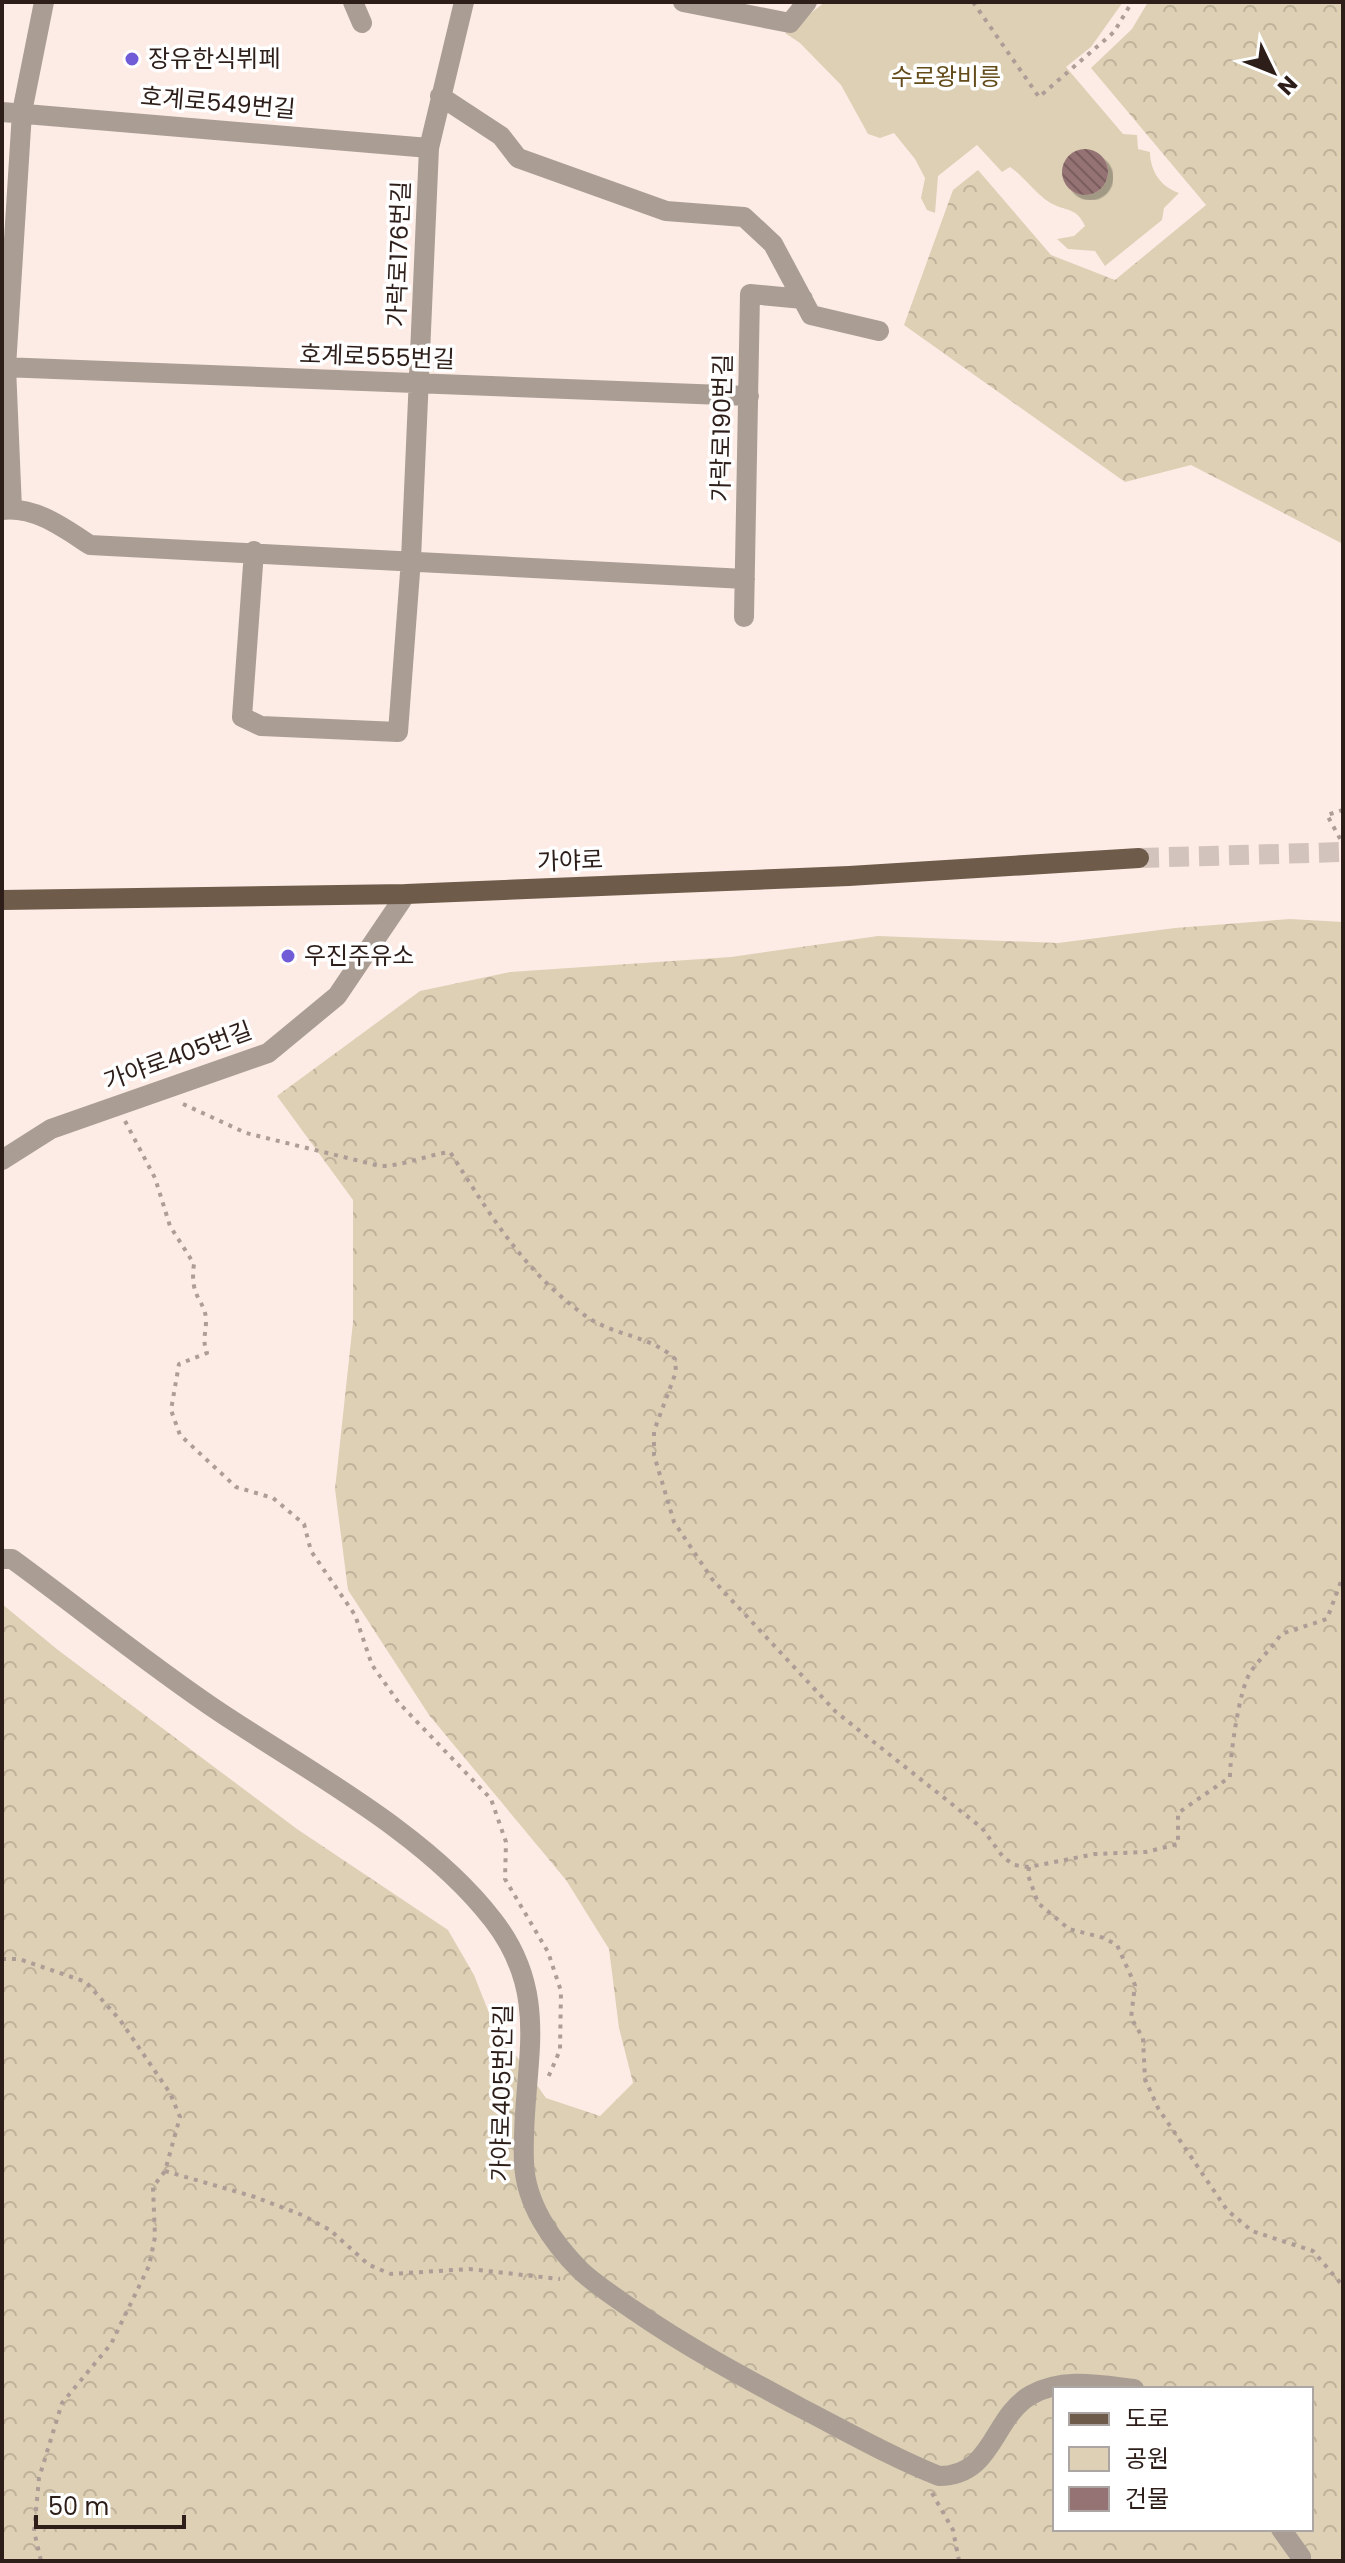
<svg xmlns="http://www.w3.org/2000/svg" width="1345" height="2563" font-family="Poppins,'Noto Sans KR',sans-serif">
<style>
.forest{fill:url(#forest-crowns);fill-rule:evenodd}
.park{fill:#ddd0b5}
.building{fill:url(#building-back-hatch);filter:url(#shadow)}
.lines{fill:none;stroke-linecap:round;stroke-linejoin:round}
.major-tunnel{stroke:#d3c3bd;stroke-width:20;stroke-dasharray:20 10;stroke-linecap:butt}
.path{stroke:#ad9d97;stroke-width:4;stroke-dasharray:4 6;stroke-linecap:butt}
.minor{stroke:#aa9e94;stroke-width:20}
.major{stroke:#6f5b4a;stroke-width:20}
.poi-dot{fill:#715cd7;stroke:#fff;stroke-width:3}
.labels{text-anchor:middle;stroke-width:7;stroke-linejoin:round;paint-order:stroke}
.poi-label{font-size:24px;fill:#2d1e19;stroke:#fff;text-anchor:start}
.park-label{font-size:24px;fill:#634c19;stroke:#fff}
.street-label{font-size:24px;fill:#2d1e19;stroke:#fff}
</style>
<defs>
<pattern id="forest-crowns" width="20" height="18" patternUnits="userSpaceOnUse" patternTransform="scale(2)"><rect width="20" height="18" fill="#ddd0b5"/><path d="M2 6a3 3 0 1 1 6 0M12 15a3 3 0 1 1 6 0" fill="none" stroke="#beb29b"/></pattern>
<pattern id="building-back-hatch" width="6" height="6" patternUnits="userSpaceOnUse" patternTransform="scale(2)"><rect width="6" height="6" fill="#957273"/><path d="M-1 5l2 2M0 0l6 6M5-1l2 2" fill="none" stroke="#7a5d5e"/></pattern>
<filter id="shadow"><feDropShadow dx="5.5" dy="5.5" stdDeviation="0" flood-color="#0004"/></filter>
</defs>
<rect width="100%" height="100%" fill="#fdece6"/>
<!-- forest -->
<path class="forest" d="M 1148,2 L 1343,2 L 1343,544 L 1191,465 L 1125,482 L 904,325 L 953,190 L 978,170 L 1051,255 L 1115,280 L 1206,205 L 1091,68 L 1132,29 Z
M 1290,919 L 1343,922 L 1343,2561 L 2,2561 L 2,1604 L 58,1650 L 297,1829 L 448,1930 L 474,1975 L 493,2023 L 546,2098 L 600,2116 L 633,2083 L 619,2028 L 609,1949 L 566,1880 L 429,1715 L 348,1590 L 335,1489 L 353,1322 L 353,1200 L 277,1096 L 420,991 L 510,972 L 731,957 L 878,936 L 1058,943 L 1175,928 ZM 1055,2389 L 1311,2389 L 1311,2529 L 1055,2529 Z"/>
<!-- park -->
<path class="park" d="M 825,2 L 1123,2 L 1091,47 L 1066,67 L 1123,134 L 1137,135 L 1138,149 L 1150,152 C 1150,171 1161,187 1179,193 L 1164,208 L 1162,220 L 1105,266 L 1095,251 L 1068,249 L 1057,239 L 1074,236 L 1085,226 C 1076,206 1065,212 1049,202 C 1035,193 1024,176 1010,167 L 1002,172 L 977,145 L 938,176 L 935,213 L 927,210 L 921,198 L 925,178 L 915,159 L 894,133 L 880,138 L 868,134 L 841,85 L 800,43 L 785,33 Z"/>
<!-- building -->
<path class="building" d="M1062 172a23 23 0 1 1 46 0a23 23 0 1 1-46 0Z"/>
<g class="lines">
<!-- major-tunnel -->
<path class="major-tunnel" d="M 1139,858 L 1343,852"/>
<!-- path -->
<path class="path" d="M 973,2 L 1039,97 L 1114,32 L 1132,2
M 1343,810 L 1327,815 L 1343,844
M 183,1104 L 246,1133 L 380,1166 C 404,1166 426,1155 450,1152 C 491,1216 524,1272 587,1317 C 615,1336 652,1336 675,1359 L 676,1372 L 654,1431 L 654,1455 L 674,1522 L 712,1579 L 836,1712 L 982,1828 L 1003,1857 L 1014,1865 L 1029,1867 L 1095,1854 L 1146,1852 L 1178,1844 L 1178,1813 L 1230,1777 C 1230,1756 1239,1690 1250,1673 C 1258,1660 1271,1650 1281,1634 L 1327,1619 L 1343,1576
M 125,1121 L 155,1178 L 170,1226 L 194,1264 C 189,1299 206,1300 206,1321 C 206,1334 202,1340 207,1353 L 179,1364 L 171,1410 L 180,1435 L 236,1487 L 273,1498 L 304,1524 L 311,1551 L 355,1615 L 372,1665 L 399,1703 L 491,1799 L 506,1842 L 505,1879 L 548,1952 L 561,1991 L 560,2050 L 547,2080
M 1029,1867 L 1028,1875 L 1038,1903 L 1069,1929 L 1104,1938 L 1117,1945 L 1135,1985 L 1131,2018 L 1143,2038 L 1145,2079 L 1158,2108 L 1227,2210 L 1252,2231 L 1313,2251 L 1343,2286
M 2,1959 L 19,1959 L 86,1982 L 120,2020 L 170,2093 L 180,2117 L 165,2171 L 153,2187 L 155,2237 L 149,2266 L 111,2344 L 62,2403 L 39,2478 L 34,2531 L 41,2561
M 165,2171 L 255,2197 L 302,2215 L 330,2230 L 369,2265 L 391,2274 L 469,2269 L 560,2279
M 932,2493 L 953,2530 L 959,2561"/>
<!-- minor -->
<path class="minor" d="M 353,2 L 362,23
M 683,2 L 790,23 L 807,2
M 440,96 L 501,136 L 518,158 L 666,211 L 744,217 L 773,244 L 811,315 L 879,331
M 2,112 L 429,148
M 2,367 L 749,396
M 12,509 L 6,367 L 22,112 L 44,2
M 2,510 C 35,506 64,528 90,545 L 745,579
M 254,551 L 242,717 L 261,726 L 398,732 L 411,559 L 429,148 L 464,2
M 744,617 L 750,294 L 803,299
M 2,1160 L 51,1129 L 268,1053 L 337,996 L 406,894
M 2,1559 L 12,1559 C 82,1610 149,1665 221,1713 C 310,1772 428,1835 493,1920 C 555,2000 520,2070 524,2162 C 525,2203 552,2242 581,2271 C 596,2285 615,2297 632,2309 C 685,2346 743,2377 801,2408 C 846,2431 891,2457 939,2476 C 994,2476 992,2417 1031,2395 C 1063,2377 1100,2385 1134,2389
M 1281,2529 L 1301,2557 L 1299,2561"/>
<!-- major -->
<path class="major" d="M 2,900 L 406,894 L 849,876 L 1139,858"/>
</g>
<!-- markers -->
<g class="poi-dot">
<circle cx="132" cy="59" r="8"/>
<circle cx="288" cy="956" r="8"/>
</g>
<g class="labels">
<!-- poi labels -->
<g class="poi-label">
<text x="148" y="67">장유한식뷔페</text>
<text x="304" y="964">우진주유소</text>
</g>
<!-- park labels -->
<g class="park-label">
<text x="946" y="85">수로왕비릉</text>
</g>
<!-- street labels -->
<g class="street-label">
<text transform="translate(218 103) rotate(5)" y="8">호계로549번길</text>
<text transform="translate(399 254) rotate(-88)" y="8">가락로176번길</text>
<text transform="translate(377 357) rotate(2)" y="8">호계로555번길</text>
<text transform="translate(722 428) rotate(-89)" y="8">가락로190번길</text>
<text transform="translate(570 861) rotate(-2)" y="8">가야로</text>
<text transform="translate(178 1056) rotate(-20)" y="8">가야로405번길</text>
<text transform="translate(502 2093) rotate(-89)" y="8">가야로405번안길</text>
</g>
</g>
<!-- border -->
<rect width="1345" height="2563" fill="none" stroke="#2d1e19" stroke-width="8"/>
<!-- legend -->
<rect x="1053" y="2387" width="260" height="144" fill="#ffffff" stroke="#aba5a3" stroke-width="2"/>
<rect x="1069" y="2413" width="40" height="12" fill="#6f5b4a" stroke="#aba5a3" stroke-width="2"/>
<text x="1125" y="2427" font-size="24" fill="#2d1e19">도로</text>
<rect x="1069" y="2447" width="40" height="24" fill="#ddd0b5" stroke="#aba5a3" stroke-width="2"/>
<text x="1125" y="2467" font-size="24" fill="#2d1e19">공원</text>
<rect x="1069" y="2487" width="40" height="24" fill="#957273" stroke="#aba5a3" stroke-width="2"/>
<text x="1125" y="2507" font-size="24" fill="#2d1e19">건물</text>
<!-- north arrow -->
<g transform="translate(1273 72) rotate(133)" stroke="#ffffff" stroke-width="6" paint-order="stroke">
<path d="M0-6L14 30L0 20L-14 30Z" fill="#2d1e19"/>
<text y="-12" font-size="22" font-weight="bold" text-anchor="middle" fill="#2d1e19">N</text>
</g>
<!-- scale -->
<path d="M36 2515v12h148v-12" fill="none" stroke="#2d1e19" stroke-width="4"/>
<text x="48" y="2515" font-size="24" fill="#2d1e19" stroke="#ffffff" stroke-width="6" paint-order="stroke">50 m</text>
</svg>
